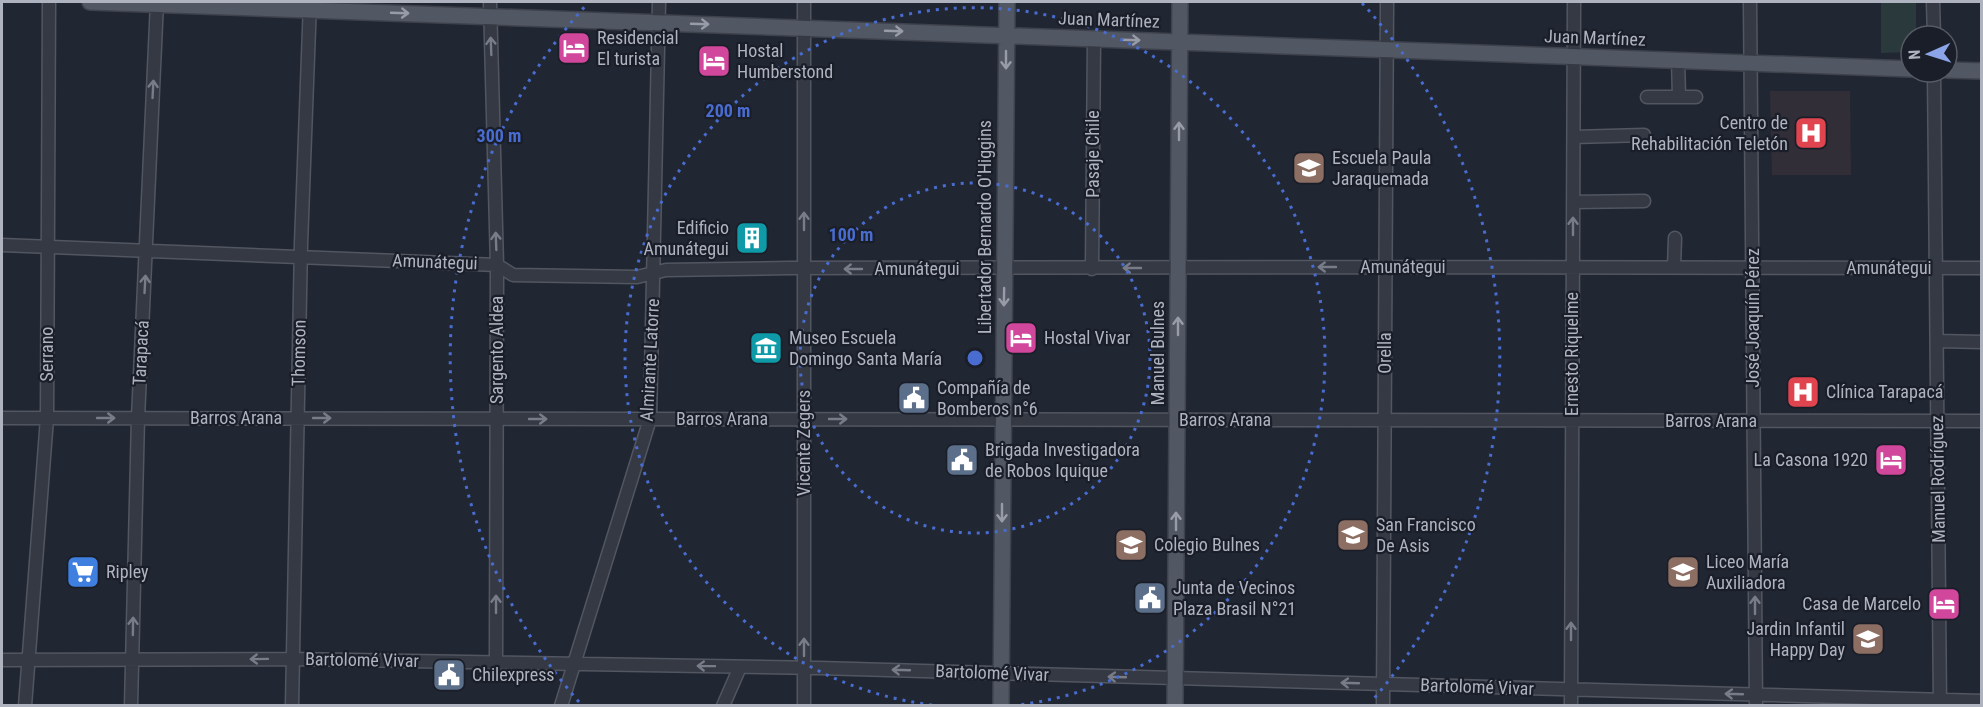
<svg xmlns="http://www.w3.org/2000/svg" width="1983" height="707" font-family="'Roboto Condensed',sans-serif">
<style>
.medical{fill:#312e38}
.green{fill:#2a393b}
.lines{fill:none;stroke-linecap:round;stroke-linejoin:round}
.minor-casing{stroke:#525661;stroke-width:15}
.major-casing{stroke:#3e424d;stroke-width:18}
.minor{stroke:#343943;stroke-width:12}
.major{stroke:#525863;stroke-width:15}
.oneway{stroke:#989ca9}
.oneway2{stroke:#787c88}
.ring{fill:none;stroke:#496cd1;stroke-width:3;stroke-dasharray:3 6}
.labels{text-anchor:middle;stroke-width:4.5;stroke-linejoin:round;paint-order:stroke}
.street-label{font-size:18px;fill:#afb3c0;stroke:#1a1e28}
.poi-label{font-size:18px;fill:#afb3c0;stroke:#1a1e28;text-anchor:start}
.centre{fill:#496cd1;stroke:#1a1e28;stroke-width:3}
.ring-label{font-size:18px;text-anchor:middle;font-weight:bold;fill:#496cd1;stroke:#1a1e28;stroke-width:4.5;stroke-linejoin:round;paint-order:stroke}
</style>
<rect width="100%" height="100%" fill="#212732"/>
<!-- medical -->
<path class="medical" d="M 1770,91 L 1850,91 L 1851,175 L 1772,175 Z"/>
<!-- green -->
<path class="green" d="M 1881,2 L 1916,2 L 1916,36 L 1911,36 L 1911,52 L 1881,53 Z"/>
<g class="lines">
<defs>
<path id="minor" d="M 490,2 L 497,265 L 496,662
M 1750,2 L 1756,706
M 1933,2 L 1934,36
M 1678,60 L 1679,97
M 1934,72 L 1940,706
M 1647,97 L 1696,97
M 1574,137 L 1644,135
M 1573,202 L 1644,201
M 2,245 L 497,265 L 513,275 L 637,277 L 666,270 L 789,268 L 1385,267 L 1982,268
M 1674,267 L 1675,238
M 1092,269 L 1094,39
M 1937,341 L 1982,342
M 2,418 L 1982,421
M 2,660 L 293,659 L 819,668 L 1982,701
M 25,706 L 47,418 L 49,2
M 131,706 L 138,418 L 157,2
M 292,706 L 301,244 L 310,2
M 561,706 L 650,419 L 659,2
M 723,706 L 740,667
M 804,706 L 804,2
M 1383,706 L 1387,2
M 1571,706 L 1574,2"/>
<path id="major" d="M 90,2 L 1911,69
M 1947,70 L 1982,71
M 1001,706 L 1007,2
M 1175,706 L 1180,2"/>
</defs>
<!-- minor casing -->
<use href="#minor" class="minor-casing"/>
<!-- major casing -->
<use href="#major" class="major-casing"/>
<!-- minor -->
<use href="#minor" class="minor"/>
<!-- major -->
<use href="#major" class="major"/>
</g>
<!-- one-way arrows -->
<defs><path id="oneway-shaft" d="M-6 0H5M1.5-3L5.5 0L1.5 3" fill="none" stroke-width="1.6" stroke-linecap="round" stroke-linejoin="round" transform="scale(1.5)"/></defs>
<g class="oneway">
<use href="#oneway-shaft" transform="translate(400 13) rotate(2)"/>
<use href="#oneway-shaft" transform="translate(700 24) rotate(2)"/>
<use href="#oneway-shaft" transform="translate(894 31) rotate(2)"/>
<use href="#oneway-shaft" transform="translate(1131 40) rotate(2)"/>
<use href="#oneway-shaft" transform="translate(1006 60) rotate(90)"/>
<use href="#oneway-shaft" transform="translate(1179 131) rotate(-90)"/>
<use href="#oneway-shaft" transform="translate(1004 297) rotate(91)"/>
<use href="#oneway-shaft" transform="translate(1178 326) rotate(-90)"/>
<use href="#oneway-shaft" transform="translate(1002 513) rotate(90)"/>
<use href="#oneway-shaft" transform="translate(1176 521) rotate(-90)"/>
</g>
<g class="oneway2">
<use href="#oneway-shaft" transform="translate(491 46) rotate(-92)"/>
<use href="#oneway-shaft" transform="translate(153 89) rotate(-87)"/>
<use href="#oneway-shaft" transform="translate(804 221) rotate(-90)"/>
<use href="#oneway-shaft" transform="translate(1573 226) rotate(-90)"/>
<use href="#oneway-shaft" transform="translate(496 241) rotate(-92)"/>
<use href="#oneway-shaft" transform="translate(1327 267) rotate(180)"/>
<use href="#oneway-shaft" transform="translate(1132 268) rotate(180)"/>
<use href="#oneway-shaft" transform="translate(853 269) rotate(-180)"/>
<use href="#oneway-shaft" transform="translate(145 284) rotate(-87)"/>
<use href="#oneway-shaft" transform="translate(106 418)"/>
<use href="#oneway-shaft" transform="translate(322 418)"/>
<use href="#oneway-shaft" transform="translate(538 419)"/>
<use href="#oneway-shaft" transform="translate(838 419)"/>
<use href="#oneway-shaft" transform="translate(496 604) rotate(-90)"/>
<use href="#oneway-shaft" transform="translate(1755 605) rotate(-90)"/>
<use href="#oneway-shaft" transform="translate(133 626) rotate(-89)"/>
<use href="#oneway-shaft" transform="translate(1571 631) rotate(-90)"/>
<use href="#oneway-shaft" transform="translate(804 647) rotate(-90)"/>
<use href="#oneway-shaft" transform="translate(259 659) rotate(179)"/>
<use href="#oneway-shaft" transform="translate(706 666) rotate(-179)"/>
<use href="#oneway-shaft" transform="translate(901 670) rotate(-178)"/>
<use href="#oneway-shaft" transform="translate(1117 677) rotate(-178)"/>
<use href="#oneway-shaft" transform="translate(1350 683) rotate(-178)"/>
<use href="#oneway-shaft" transform="translate(1734 694) rotate(-178)"/>
</g>
<!-- distance rings -->
<g class="ring">
<circle cx="975" cy="358" r="175"/>
<path d="M932 705A350 350 0 1 1 1018 705"/>
<path d="M579 702A525 525 0 0 1 588 3M1362 3A525 525 0 0 1 1371 702"/>
</g>
<!-- icons -->
<defs>
<symbol id="hotel-square" viewBox="-11 -11 22 22"><rect x="-9" y="-9" width="18" height="18" rx="4" fill="#d1479c" stroke="#1a1e28"/><path d="M-6-4.5h1.5V1H6V5H4.5V3h-9V5H-6ZM-4 0a1.8 1.8 0 1 1 3.6 0ZM.5 0V-2.5h3Q6-2.5 6 0Z" fill="#fff"/></symbol>
<symbol id="hospital-square" viewBox="-11 -11 22 22"><rect x="-9" y="-9" width="18" height="18" rx="4" fill="#e0444e" stroke="#1a1e28"/><path d="M-5-5h3v3.5h4V-5h3V5h-3V1.5h-4V5h-3Z" fill="#fff"/></symbol>
<symbol id="school-square" viewBox="-11 -11 22 22"><rect x="-9" y="-9" width="18" height="18" rx="4" fill="#8d6e63" stroke="#1a1e28"/><path d="M0-5L7-2L0 1L-7-2ZM-4 1L0 2.5L4 1V4Q0 6-4 4Z" fill="#fff"/></symbol>
<symbol id="building-square" viewBox="-11 -11 22 22"><rect x="-9" y="-9" width="18" height="18" rx="4" fill="#0f9aa8" stroke="#1a1e28"/><path d="M-4-6H4V6H1V3H-1V6H-4ZM-2.5-4.3h1.7v1.8h-1.7ZM.8-4.3h1.7v1.8H.8ZM-2.5-1h1.7V.8h-1.7ZM.8-1h1.7V.8H.8Z" fill="#fff"/></symbol>
<symbol id="museum-square" viewBox="-11 -11 22 22"><rect x="-9" y="-9" width="18" height="18" rx="4" fill="#0f9aa8" stroke="#1a1e28"/><path d="M0-6L6-3V-2H-6V-3ZM-5-1h2V3h-2ZM-1-1h2V3h-2ZM3-1h2V3H3ZM-6 4H6V6H-6Z" fill="#fff"/></symbol>
<symbol id="civic-square" viewBox="-11 -11 22 22"><rect x="-9" y="-9" width="18" height="18" rx="4" fill="#5c6f8a" stroke="#1a1e28"/><path d="M-.6-6.5H3V-4.5H.6V-3L4-1V1h2V6H-6V1h2V-1L-.6-3ZM-1.2 2.5V6h2.4V2.5Z" fill="#fff"/></symbol>
<symbol id="supermarket-square" viewBox="-11 -11 22 22"><rect x="-9" y="-9" width="18" height="18" rx="4" fill="#3f7fe0" stroke="#1a1e28"/><path d="M-6-5.5h2.5l.6 2H6L4.5 2H-2.5L-4.4-4H-6ZM-1.5 3.2a1.3 1.3 0 1 0 .1 0ZM3 3.2a1.3 1.3 0 1 0 .1 0Z" fill="#fff"/></symbol>
</defs>
<g fill-rule="evenodd">
<use href="#hotel-square" x="555" y="29" width="38" height="38"/>
<use href="#hotel-square" x="695" y="42" width="38" height="38"/>
<use href="#hospital-square" x="1792" y="114" width="38" height="38"/>
<use href="#school-square" x="1290" y="149" width="38" height="38"/>
<use href="#building-square" x="733" y="219" width="38" height="38"/>
<use href="#hotel-square" x="1002" y="319" width="38" height="38"/>
<use href="#museum-square" x="747" y="329" width="38" height="38"/>
<use href="#hospital-square" x="1784" y="373" width="38" height="38"/>
<use href="#civic-square" x="895" y="379" width="38" height="38"/>
<use href="#civic-square" x="943" y="441" width="38" height="38"/>
<use href="#hotel-square" x="1872" y="441" width="38" height="38"/>
<use href="#school-square" x="1334" y="516" width="38" height="38"/>
<use href="#school-square" x="1112" y="526" width="38" height="38"/>
<use href="#supermarket-square" x="64" y="553" width="38" height="38"/>
<use href="#school-square" x="1664" y="553" width="38" height="38"/>
<use href="#civic-square" x="1131" y="579" width="38" height="38"/>
<use href="#hotel-square" x="1925" y="585" width="38" height="38"/>
<use href="#school-square" x="1849" y="620" width="38" height="38"/>
<use href="#civic-square" x="430" y="656" width="38" height="38"/>
</g>
<g class="labels">
<!-- street labels -->
<g class="street-label">
<text transform="translate(1109 20) rotate(2)" y="6">Juan Martínez</text>
<text transform="translate(1595 38) rotate(2)" y="6">Juan Martínez</text>
<text transform="translate(1093 154) rotate(-90)" y="6">Pasaje Chile</text>
<text transform="translate(985 227) rotate(-90)" y="6">Libertador Bernardo O'Higgins</text>
<text transform="translate(435 262) rotate(2)" y="6">Amunátegui</text>
<text x="1403" y="273">Amunátegui</text>
<text x="1889" y="274">Amunátegui</text>
<text x="917" y="275">Amunátegui</text>
<text transform="translate(1753 318) rotate(-90)" y="6">José Joaquín Pérez</text>
<text transform="translate(497 350) rotate(-90)" y="6">Sargento Aldea</text>
<text transform="translate(141 353) rotate(-87)" y="6">Tarapacá</text>
<text transform="translate(299 353) rotate(-89)" y="6">Thomson</text>
<text transform="translate(1158 353) rotate(-90)" y="6">Manuel Bulnes</text>
<text transform="translate(1385 353) rotate(-90)" y="6">Orella</text>
<text transform="translate(47 354) rotate(-90)" y="6">Serrano</text>
<text transform="translate(1572 354) rotate(-90)" y="6">Ernesto Riquelme</text>
<text transform="translate(650 360) rotate(-87)" y="6">Almirante Latorre</text>
<text x="236" y="424">Barros Arana</text>
<text x="722" y="425">Barros Arana</text>
<text x="1225" y="426">Barros Arana</text>
<text x="1711" y="427">Barros Arana</text>
<text transform="translate(804 443) rotate(-90)" y="6">Vicente Zegers</text>
<text transform="translate(1938 479) rotate(-91)" y="6">Manuel Rodríguez</text>
<text transform="translate(362 660) rotate(1)" y="6">Bartolomé Vivar</text>
<text transform="translate(992 673) rotate(2)" y="6">Bartolomé Vivar</text>
<text transform="translate(1477 687) rotate(2)" y="6">Bartolomé Vivar</text>
</g>
<!-- poi labels -->
<g class="poi-label">
<text x="597" y="44">Residencial<tspan x="597" dy="21">El turista</tspan></text>
<text x="737" y="57">Hostal<tspan x="737" dy="21">Humberstond</tspan></text>
<text x="1788" y="129" text-anchor="end">Centro de<tspan x="1788" dy="21">Rehabilitación Teletón</tspan></text>
<text x="1332" y="164">Escuela Paula<tspan x="1332" dy="21">Jaraquemada</tspan></text>
<text x="729" y="234" text-anchor="end">Edificio<tspan x="729" dy="21">Amunátegui</tspan></text>
<text x="789" y="344">Museo Escuela<tspan x="789" dy="21">Domingo Santa María</tspan></text>
<text x="1044" y="344">Hostal Vivar</text>
<text x="937" y="394">Compañía de<tspan x="937" dy="21">Bomberos n°6</tspan></text>
<text x="1826" y="398">Clínica Tarapacá</text>
<text x="985" y="456">Brigada Investigadora<tspan x="985" dy="21">de Robos Iquique</tspan></text>
<text x="1868" y="466" text-anchor="end">La Casona 1920</text>
<text x="1376" y="531">San Francisco<tspan x="1376" dy="21">De Asis</tspan></text>
<text x="1154" y="551">Colegio Bulnes</text>
<text x="1706" y="568">Liceo María<tspan x="1706" dy="21">Auxiliadora</tspan></text>
<text x="106" y="578">Ripley</text>
<text x="1173" y="594">Junta de Vecinos<tspan x="1173" dy="21">Plaza Brasil N°21</tspan></text>
<text x="1921" y="610" text-anchor="end">Casa de Marcelo</text>
<text x="1845" y="635" text-anchor="end">Jardin Infantil<tspan x="1845" dy="21">Happy Day</tspan></text>
<text x="472" y="681">Chilexpress</text>
</g>
</g>
<circle cx="975" cy="358" r="9" class="centre"/>
<g class="ring-label">
<text x="728" y="117">200 m</text>
<text x="499" y="142">300 m</text>
<text x="851" y="241">100 m</text>
</g>
<!-- border -->
<rect width="1983" height="707" fill="none" stroke="#afb3c0" stroke-width="6"/>
<!-- north arrow -->
<g transform="translate(1929 54) rotate(267)"><circle r="28" fill="#1a1e28" stroke="#565a65" stroke-width="1.5"/>
<path d="M0-4.5L10 22L0 15L-10 22Z" fill="#8ba5e8"/>
<text y="-9" font-size="16" font-weight="bold" text-anchor="middle" fill="#afb3c0">N</text>
</g>
</svg>
